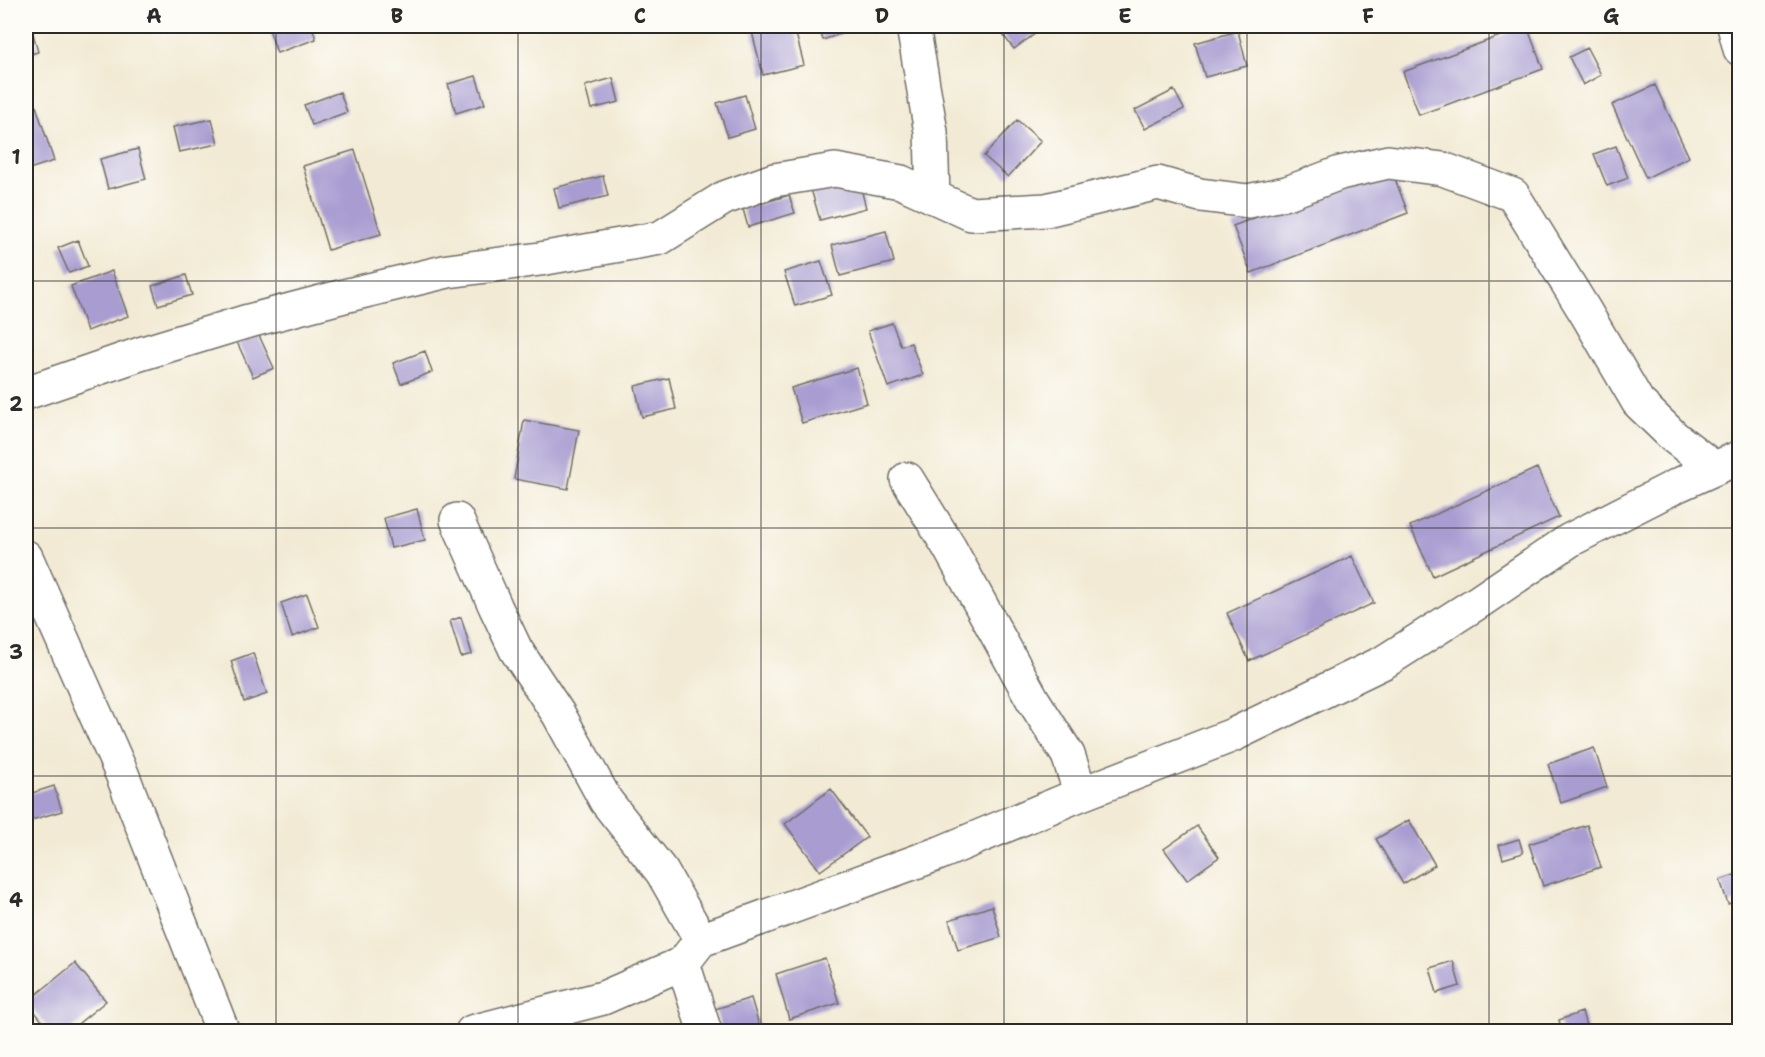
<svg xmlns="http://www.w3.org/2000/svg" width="1765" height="1057" font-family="'Shantell Sans',sans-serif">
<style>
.building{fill:#a89cd1}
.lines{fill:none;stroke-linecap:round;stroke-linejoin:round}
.minor-casing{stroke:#716e66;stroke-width:36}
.minor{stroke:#fff;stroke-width:33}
.grid{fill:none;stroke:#2b2b2b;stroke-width:1.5;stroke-opacity:0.55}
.neatline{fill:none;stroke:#2b2b2b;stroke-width:2}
.grid-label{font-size:20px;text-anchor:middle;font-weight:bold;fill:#2b2b2b}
</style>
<rect width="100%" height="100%" fill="#fdfcf7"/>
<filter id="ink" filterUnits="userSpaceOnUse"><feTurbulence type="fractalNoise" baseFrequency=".0167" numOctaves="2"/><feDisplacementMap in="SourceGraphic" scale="12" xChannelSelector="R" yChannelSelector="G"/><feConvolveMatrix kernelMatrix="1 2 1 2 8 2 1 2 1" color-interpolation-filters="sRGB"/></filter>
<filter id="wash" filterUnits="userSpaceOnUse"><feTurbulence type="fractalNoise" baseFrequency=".008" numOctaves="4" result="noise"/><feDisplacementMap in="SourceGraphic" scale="24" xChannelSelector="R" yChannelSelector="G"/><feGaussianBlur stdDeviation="1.35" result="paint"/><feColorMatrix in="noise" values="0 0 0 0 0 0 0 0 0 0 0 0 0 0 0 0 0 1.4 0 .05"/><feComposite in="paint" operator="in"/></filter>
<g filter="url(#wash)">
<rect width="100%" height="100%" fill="#f2ead4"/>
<g id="blocks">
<!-- building -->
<path class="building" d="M 26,26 L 31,26 L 38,52 L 26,55 Z
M 278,26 L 312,26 L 316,39 L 277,53 L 269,29 Z
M 780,26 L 794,26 L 804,65 L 763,75 L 752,32 Z
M 818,26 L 860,26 L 860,27 L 823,40 Z
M 996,26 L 1046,26 L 1014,49 Z
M 1527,26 L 1543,69 L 1419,115 L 1403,72 Z
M 1238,31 L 1247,66 L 1205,77 L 1195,43 Z
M 1587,48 L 1601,75 L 1583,85 L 1569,57 Z
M 476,76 L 485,104 L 456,113 L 448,84 Z
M 613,78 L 619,102 L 591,109 L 585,86 Z
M 1655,85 L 1689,157 L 1646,178 L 1612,105 Z
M 1174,90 L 1184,109 L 1145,129 L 1135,110 Z
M 340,92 L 347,112 L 312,125 L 304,105 Z
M 745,95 L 755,129 L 728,137 L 717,103 Z
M 35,103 L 54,161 L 26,170 L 26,106 Z
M 212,119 L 218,144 L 179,152 L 173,127 Z
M 1017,120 L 1041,141 L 1008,177 L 984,156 Z
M 1616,146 L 1628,178 L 1607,186 L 1594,154 Z
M 138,149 L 146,179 L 108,189 L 100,159 Z
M 355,150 L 381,234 L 328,250 L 303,166 Z
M 1390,166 L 1408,213 L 1251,273 L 1233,226 Z
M 603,176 L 608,196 L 559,208 L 554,188 Z
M 858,177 L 866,208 L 820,220 L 811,189 Z
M 789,195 L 795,213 L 748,227 L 743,209 Z
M 886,231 L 894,262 L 840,276 L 832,245 Z
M 78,240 L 88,266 L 69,273 L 58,248 Z
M 821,261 L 832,295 L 795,306 L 784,272 Z
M 112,271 L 128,316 L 87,331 L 71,286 Z
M 186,275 L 192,295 L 158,305 L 152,286 Z
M 892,323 L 901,346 L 911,343 L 923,375 L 888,387 L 868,331 Z
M 257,331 L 274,368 L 253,377 L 236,340 Z
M 425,351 L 432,372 L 401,384 L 393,363 Z
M 857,368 L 867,403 L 802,423 L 791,388 Z
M 669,378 L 676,409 L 642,417 L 635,386 Z
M 524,420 L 579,430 L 568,489 L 514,479 Z
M 1537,468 L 1559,517 L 1433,576 L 1410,526 Z
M 417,509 L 425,540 L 391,548 L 384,518 Z
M 1352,556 L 1374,603 L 1249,661 L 1227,613 Z
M 307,594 L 319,627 L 292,637 L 281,603 Z
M 461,617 L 472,654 L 461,657 L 450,621 Z
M 253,653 L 267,694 L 244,702 L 231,661 Z
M 1594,748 L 1607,787 L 1561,803 L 1548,764 Z
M 54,786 L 62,811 L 28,821 L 26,814 L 26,795 Z
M 831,789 L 867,837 L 820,871 L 785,824 Z
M 1409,820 L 1435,865 L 1403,884 L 1376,839 Z
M 1587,825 L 1601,867 L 1543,886 L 1529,844 Z
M 1197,826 L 1219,857 L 1187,880 L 1164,849 Z
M 1519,839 L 1523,853 L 1503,859 L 1499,845 Z
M 1740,873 L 1740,900 L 1728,904 L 1720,880 Z
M 992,906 L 1001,937 L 958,950 L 949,920 Z
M 825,958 L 839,1003 L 789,1019 L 776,974 Z
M 1453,961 L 1460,986 L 1437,993 L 1430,968 Z
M 75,963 L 106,1001 L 68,1032 L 51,1032 L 27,1002 Z
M 751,998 L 761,1032 L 722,1032 L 715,1009 Z
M 1582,1012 L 1588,1032 L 1562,1032 L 1559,1020 Z"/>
</g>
</g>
<g filter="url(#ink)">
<use href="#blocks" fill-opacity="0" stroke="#716e66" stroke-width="1.5"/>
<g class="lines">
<defs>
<path id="minor" d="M 913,26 L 931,132 L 933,197
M 1734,26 L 1740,49
M 26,393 L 140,354 L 245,322 L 344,296 L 448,271 L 540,259 L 660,238 L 724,198 L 774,180 L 835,170 L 901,182 L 971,214 L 1046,210 L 1158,183 L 1200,195 L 1248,201 L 1287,193 L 1340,173 L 1388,162 L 1443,169 L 1513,195 L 1586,313 L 1638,402 L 1674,437 L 1714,468
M 907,479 L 949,547 L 1033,700 L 1068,755 L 1081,794
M 457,520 L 496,608 L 516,650 L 559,715 L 606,801 L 662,872 L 701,940
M 26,557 L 122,774 L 223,1032
M 683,963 L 705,1032
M 472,1032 L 603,998 L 683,963 L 701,940 L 940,853 L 1081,794 L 1233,735 L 1384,662 L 1480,601 L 1570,540 L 1678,485 L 1740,457"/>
</defs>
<!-- minor casing -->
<use href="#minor" class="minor-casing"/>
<!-- minor -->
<use href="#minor" class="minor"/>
</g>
</g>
<!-- grid -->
<path class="grid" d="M 276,26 L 276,1032M 518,26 L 518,1032M 761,26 L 761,1032M 1004,26 L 1004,1032M 1247,26 L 1247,1032M 1489,26 L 1489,1032M 26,281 L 1740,281M 26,528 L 1740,528M 26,776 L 1740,776"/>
<!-- margin -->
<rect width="1765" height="1057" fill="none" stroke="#fdfcf7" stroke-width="66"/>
<rect x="33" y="33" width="1699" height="991" class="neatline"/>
<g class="grid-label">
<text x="154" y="23">A</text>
<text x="397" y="23">B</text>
<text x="640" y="23">C</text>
<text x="882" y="23">D</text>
<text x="1125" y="23">E</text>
<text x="1368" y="23">F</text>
<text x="1611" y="23">G</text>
<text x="16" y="164">1</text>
<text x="16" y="411">2</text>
<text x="16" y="659">3</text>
<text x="16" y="907">4</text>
</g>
</svg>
